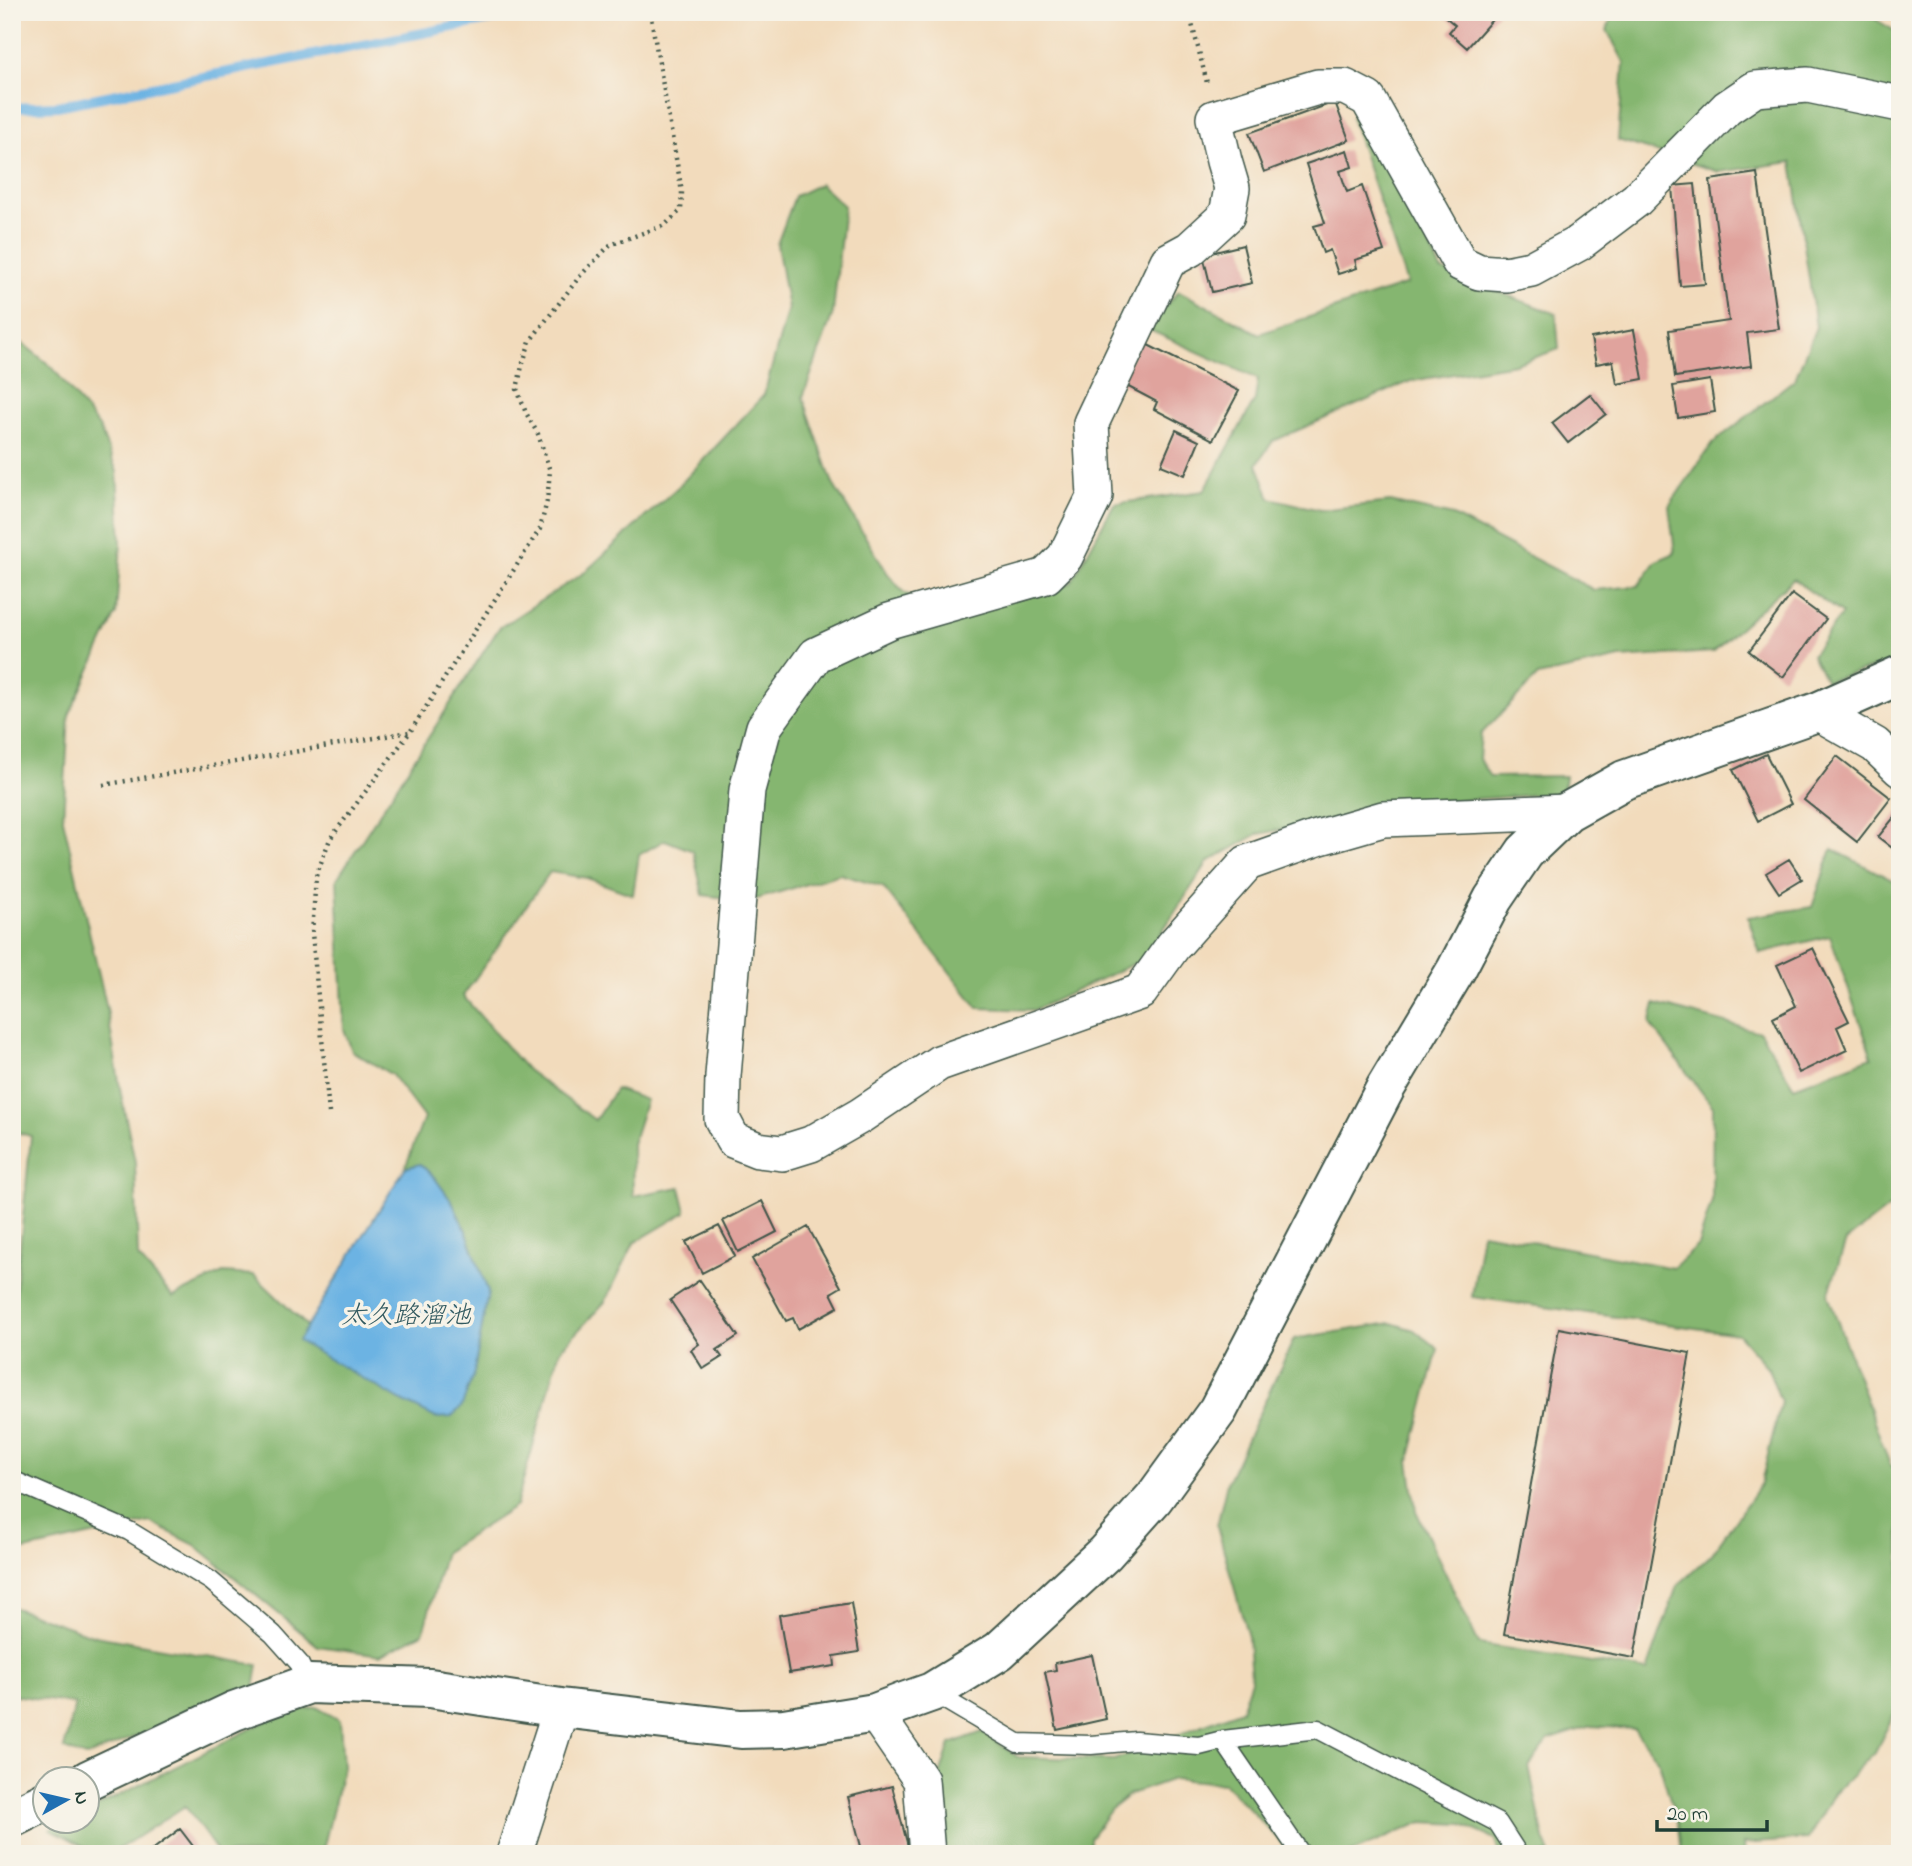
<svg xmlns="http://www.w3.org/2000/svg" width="1912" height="1866" font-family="'Indie Flower','Klee One',sans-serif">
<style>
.forest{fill:#85b66f;stroke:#527a52;stroke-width:2}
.water{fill:#6cb3e3;stroke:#46788c;stroke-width:2}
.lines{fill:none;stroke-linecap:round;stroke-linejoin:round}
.stream{stroke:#6cb3e3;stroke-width:10}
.building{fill:#e0a39d}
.service-casing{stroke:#3f5548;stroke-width:21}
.minor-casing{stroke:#3f5548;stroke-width:38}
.tertiary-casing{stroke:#3f5548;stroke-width:42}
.path{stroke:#3f5548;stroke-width:4.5;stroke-dasharray:2 5;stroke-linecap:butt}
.service{stroke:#fff;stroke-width:18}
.minor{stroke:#fff;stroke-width:35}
.tertiary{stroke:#fff;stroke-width:38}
.labels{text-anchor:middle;stroke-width:7;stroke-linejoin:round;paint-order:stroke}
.water-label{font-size:26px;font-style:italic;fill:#325a60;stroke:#f7f3e8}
</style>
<rect width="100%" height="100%" fill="#f7f3e8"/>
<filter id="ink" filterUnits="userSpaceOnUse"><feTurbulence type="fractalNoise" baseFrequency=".0143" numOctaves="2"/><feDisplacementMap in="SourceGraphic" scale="14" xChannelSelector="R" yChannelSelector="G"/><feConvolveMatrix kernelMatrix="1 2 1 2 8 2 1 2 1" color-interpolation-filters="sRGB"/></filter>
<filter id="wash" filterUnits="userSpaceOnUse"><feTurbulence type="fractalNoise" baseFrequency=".00686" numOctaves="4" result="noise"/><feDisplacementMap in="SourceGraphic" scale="28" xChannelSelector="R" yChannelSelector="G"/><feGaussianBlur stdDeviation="1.57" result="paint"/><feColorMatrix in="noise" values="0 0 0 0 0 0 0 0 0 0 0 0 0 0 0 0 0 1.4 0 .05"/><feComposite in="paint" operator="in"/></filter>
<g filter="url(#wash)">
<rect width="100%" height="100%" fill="#f2dbbc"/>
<!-- forest -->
<path class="forest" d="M 1614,12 L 1863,12 L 1900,34 L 1900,660 L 1826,681 L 1812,655 L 1842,614 L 1793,579 L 1713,652 L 1620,658 L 1538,676 L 1481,734 L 1479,759 L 1490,777 L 1565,776 L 1563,793 L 1427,802 L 1258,834 L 1208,862 L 1144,959 L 1034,1010 L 978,1008 L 883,887 L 840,874 L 750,901 L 703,895 L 693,851 L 665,840 L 639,855 L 633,895 L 587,878 L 550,872 L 463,996 L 527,1070 L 595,1120 L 616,1089 L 646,1100 L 632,1144 L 633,1196 L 680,1187 L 686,1212 L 634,1243 L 605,1302 L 560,1350 L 516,1506 L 445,1552 L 423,1633 L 380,1655 L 318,1646 L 195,1545 L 150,1522 L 12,1553 L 12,1309 L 14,1308 L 31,1136 L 12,1131 L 12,335 L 52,367 L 99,427 L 117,472 L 121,543 L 116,614 L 69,715 L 63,819 L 107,1009 L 121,1094 L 135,1162 L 138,1257 L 173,1297 L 223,1273 L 254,1275 L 307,1326 L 299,1341 L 400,1400 L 474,1372 L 488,1292 L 467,1233 L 452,1202 L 434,1177 L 420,1164 L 405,1168 L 424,1118 L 392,1075 L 352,1051 L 344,1029 L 337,879 L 499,628 L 585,572 L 679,486 L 764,395 L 788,308 L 777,244 L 795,196 L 820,184 L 844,206 L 833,313 L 803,397 L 833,484 L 888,574 L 904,593 L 954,614 L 1071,583 L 1114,504 L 1204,491 L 1255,400 L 1258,379 L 1145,328 L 1179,291 L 1259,334 L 1407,284 L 1351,117 L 1367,117 L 1441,270 L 1556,314 L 1559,349 L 1515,364 L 1411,381 L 1273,441 L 1257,464 L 1270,498 L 1320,510 L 1390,502 L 1453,516 L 1594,590 L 1638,586 L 1656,561 L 1675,553 L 1669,506 L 1713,443 L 1795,379 L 1816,327 L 1792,162 L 1719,172 L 1618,140 L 1624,62 L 1607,30 Z
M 1832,849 L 1900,884 L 1900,1199 L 1846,1241 L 1828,1295 L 1890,1465 L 1900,1470 L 1900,1702 L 1875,1752 L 1834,1793 L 1808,1839 L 1743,1844 L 1744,1854 L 1681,1854 L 1678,1826 L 1659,1762 L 1634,1729 L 1591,1726 L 1548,1740 L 1529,1767 L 1544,1839 L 1550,1854 L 1499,1854 L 1495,1839 L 1461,1824 L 1422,1822 L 1348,1854 L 1321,1854 L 1281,1842 L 1224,1783 L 1173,1779 L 1130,1794 L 1111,1809 L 1090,1838 L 1090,1854 L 945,1854 L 940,1775 L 950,1744 L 982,1732 L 1018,1757 L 1114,1760 L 1241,1710 L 1251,1680 L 1248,1637 L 1217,1526 L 1227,1482 L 1294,1339 L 1391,1323 L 1414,1330 L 1438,1349 L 1409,1461 L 1416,1511 L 1479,1644 L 1647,1671 L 1677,1586 L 1711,1555 L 1761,1483 L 1781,1402 L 1768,1368 L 1738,1334 L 1472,1297 L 1482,1232 L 1673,1268 L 1698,1245 L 1712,1201 L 1713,1107 L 1650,1024 L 1655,1004 L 1760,1032 L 1794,1087 L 1872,1057 L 1830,936 L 1760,953 L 1748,917 L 1812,907 Z
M 12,1607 L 95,1636 L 258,1665 L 254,1689 L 85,1757 L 64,1749 L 75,1704 L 12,1695 Z
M 316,1707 L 340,1720 L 343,1767 L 322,1854 L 219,1854 L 185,1806 L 111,1854 L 99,1854 L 51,1829 L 68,1821 L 88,1820 L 88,1811 L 280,1714 Z"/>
<!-- water -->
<path class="water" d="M 420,1164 L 434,1177 L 452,1202 L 467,1233 L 488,1292 L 474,1372 L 462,1406 L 451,1417 L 436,1418 L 400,1400 L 298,1341 L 405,1168 Z"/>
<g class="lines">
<!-- stream -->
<path class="stream" d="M 12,108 L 57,106 L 528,12"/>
</g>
<g id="blocks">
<!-- building -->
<path class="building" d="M 1443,12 L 1499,12 L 1467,48 L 1449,32 L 1455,25 L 1442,14 Z
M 1335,102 L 1349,140 L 1264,172 L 1249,133 Z
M 1347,150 L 1352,167 L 1340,171 L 1347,192 L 1362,186 L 1384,251 L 1355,260 L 1357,268 L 1338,274 L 1330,250 L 1323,253 L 1314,226 L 1325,223 L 1306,164 Z
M 1757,173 L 1779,329 L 1747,333 L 1751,366 L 1675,377 L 1669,330 L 1729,321 L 1710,180 Z
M 1695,184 L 1705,284 L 1680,286 L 1672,186 Z
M 1243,245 L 1252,283 L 1212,292 L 1203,255 Z
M 1634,330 L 1643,379 L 1617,384 L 1613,361 L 1596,364 L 1591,338 Z
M 1140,341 L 1239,391 L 1213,440 L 1154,409 L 1157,402 L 1119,382 Z
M 1710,380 L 1715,412 L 1678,418 L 1673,386 Z
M 1590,394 L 1606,414 L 1568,443 L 1552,423 Z
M 1176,430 L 1199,441 L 1185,475 L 1161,465 Z
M 1792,594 L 1826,619 L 1783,677 L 1749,651 Z
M 1766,754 L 1791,804 L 1758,821 L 1733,770 Z
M 1837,756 L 1891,798 L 1857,842 L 1804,800 Z
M 1900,810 L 1900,854 L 1878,837 Z
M 1789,859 L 1802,879 L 1779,893 L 1766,873 Z
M 1813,948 L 1849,1021 L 1837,1027 L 1847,1050 L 1799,1073 L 1773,1018 L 1796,1006 L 1777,965 Z
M 762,1201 L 777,1232 L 738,1252 L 723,1221 Z
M 719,1226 L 735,1256 L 702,1273 L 686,1242 Z
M 808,1227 L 841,1287 L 831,1293 L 838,1307 L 798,1329 L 793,1318 L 786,1321 L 752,1259 Z
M 700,1280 L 738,1336 L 717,1350 L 722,1357 L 703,1369 L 691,1350 L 699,1344 L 670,1300 Z
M 1559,1328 L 1690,1353 L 1634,1658 L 1504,1634 Z
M 851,1603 L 859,1652 L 834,1656 L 835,1666 L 789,1673 L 779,1615 Z
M 1092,1655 L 1106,1719 L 1057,1730 L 1045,1672 L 1056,1670 L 1055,1663 Z
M 892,1786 L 910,1854 L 863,1854 L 848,1797 Z
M 180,1829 L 199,1854 L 147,1854 Z"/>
</g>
</g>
<g filter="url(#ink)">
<use href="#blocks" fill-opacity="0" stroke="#3f5548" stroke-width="2"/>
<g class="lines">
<defs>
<path id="service" d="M 12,1480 L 129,1531 L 211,1581 L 273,1634 L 299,1663 L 309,1684
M 932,1692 L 1018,1743 L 1091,1745 L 1136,1741 L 1199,1746 L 1223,1740 L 1318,1729 L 1498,1823 L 1518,1854
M 1223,1740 L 1301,1854"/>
<path id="minor" d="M 1817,712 L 1875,745 L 1900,769
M 1567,812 L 1383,819 L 1317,838 L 1247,863 L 1173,946 L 1140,992 L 939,1063 L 860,1116 L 811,1144 L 782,1153 L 758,1150 L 733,1140 L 722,1119 L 723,1076 L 747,790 L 764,727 L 816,655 L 889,621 L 1046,576 L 1065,557 L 1095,496 L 1091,423 L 1168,261 L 1190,249 L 1227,215 L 1232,188 L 1224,161 L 1214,118 L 1318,87 L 1345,87 L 1368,99 L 1460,263 L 1479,272 L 1506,274 L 1531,269 L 1579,243 L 1636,200 L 1727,108 L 1755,89 L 1808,85 L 1900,104
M 875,1713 L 921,1780 L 927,1854
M 514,1854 L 561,1708"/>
<path id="tertiary" d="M 88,1780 L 234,1711 L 309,1684 L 430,1688 L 561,1708 L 741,1729 L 784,1728 L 875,1713 L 901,1703 L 932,1692 L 999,1651 L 1105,1553 L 1154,1498 L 1218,1410 L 1386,1087 L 1456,970 L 1493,899 L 1525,852 L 1567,812 L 1624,780 L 1817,712 L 1900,675
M 12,1818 L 46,1801"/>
</defs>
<!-- service casing -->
<use href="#service" class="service-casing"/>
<!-- minor casing -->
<use href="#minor" class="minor-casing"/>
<!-- tertiary casing -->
<use href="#tertiary" class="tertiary-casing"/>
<!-- path -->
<path class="path" d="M 1189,12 L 1207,83
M 103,785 L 409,732
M 329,1113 L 312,933 L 316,876 L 330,839 L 410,732 L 540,529 L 547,501 L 550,471 L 538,434 L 526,413 L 517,389 L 522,366 L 530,341 L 580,276 L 610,245 L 665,225 L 681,210 L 682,192 L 650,12"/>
<!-- service -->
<use href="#service" class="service"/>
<!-- minor -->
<use href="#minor" class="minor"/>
<!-- tertiary -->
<use href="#tertiary" class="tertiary"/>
</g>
</g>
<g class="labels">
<!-- water labels -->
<g class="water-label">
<text x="406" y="1323">太久路溜池</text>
</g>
</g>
<!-- margin -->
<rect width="1912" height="1866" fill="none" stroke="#f7f3e8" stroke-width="42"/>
<!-- north arrow -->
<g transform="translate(66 1800) rotate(82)"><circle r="33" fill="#f7f3e8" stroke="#a1aaa0" stroke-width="2"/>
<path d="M0-5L12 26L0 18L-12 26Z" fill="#1f6fb2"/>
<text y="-10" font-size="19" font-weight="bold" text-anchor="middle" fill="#1f3d34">N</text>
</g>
<!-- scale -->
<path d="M1657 1820v10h110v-10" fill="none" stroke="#1f3d34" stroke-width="3.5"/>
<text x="1667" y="1820" font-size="21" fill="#1f3d34" stroke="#f7f3e8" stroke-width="5" paint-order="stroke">20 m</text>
</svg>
